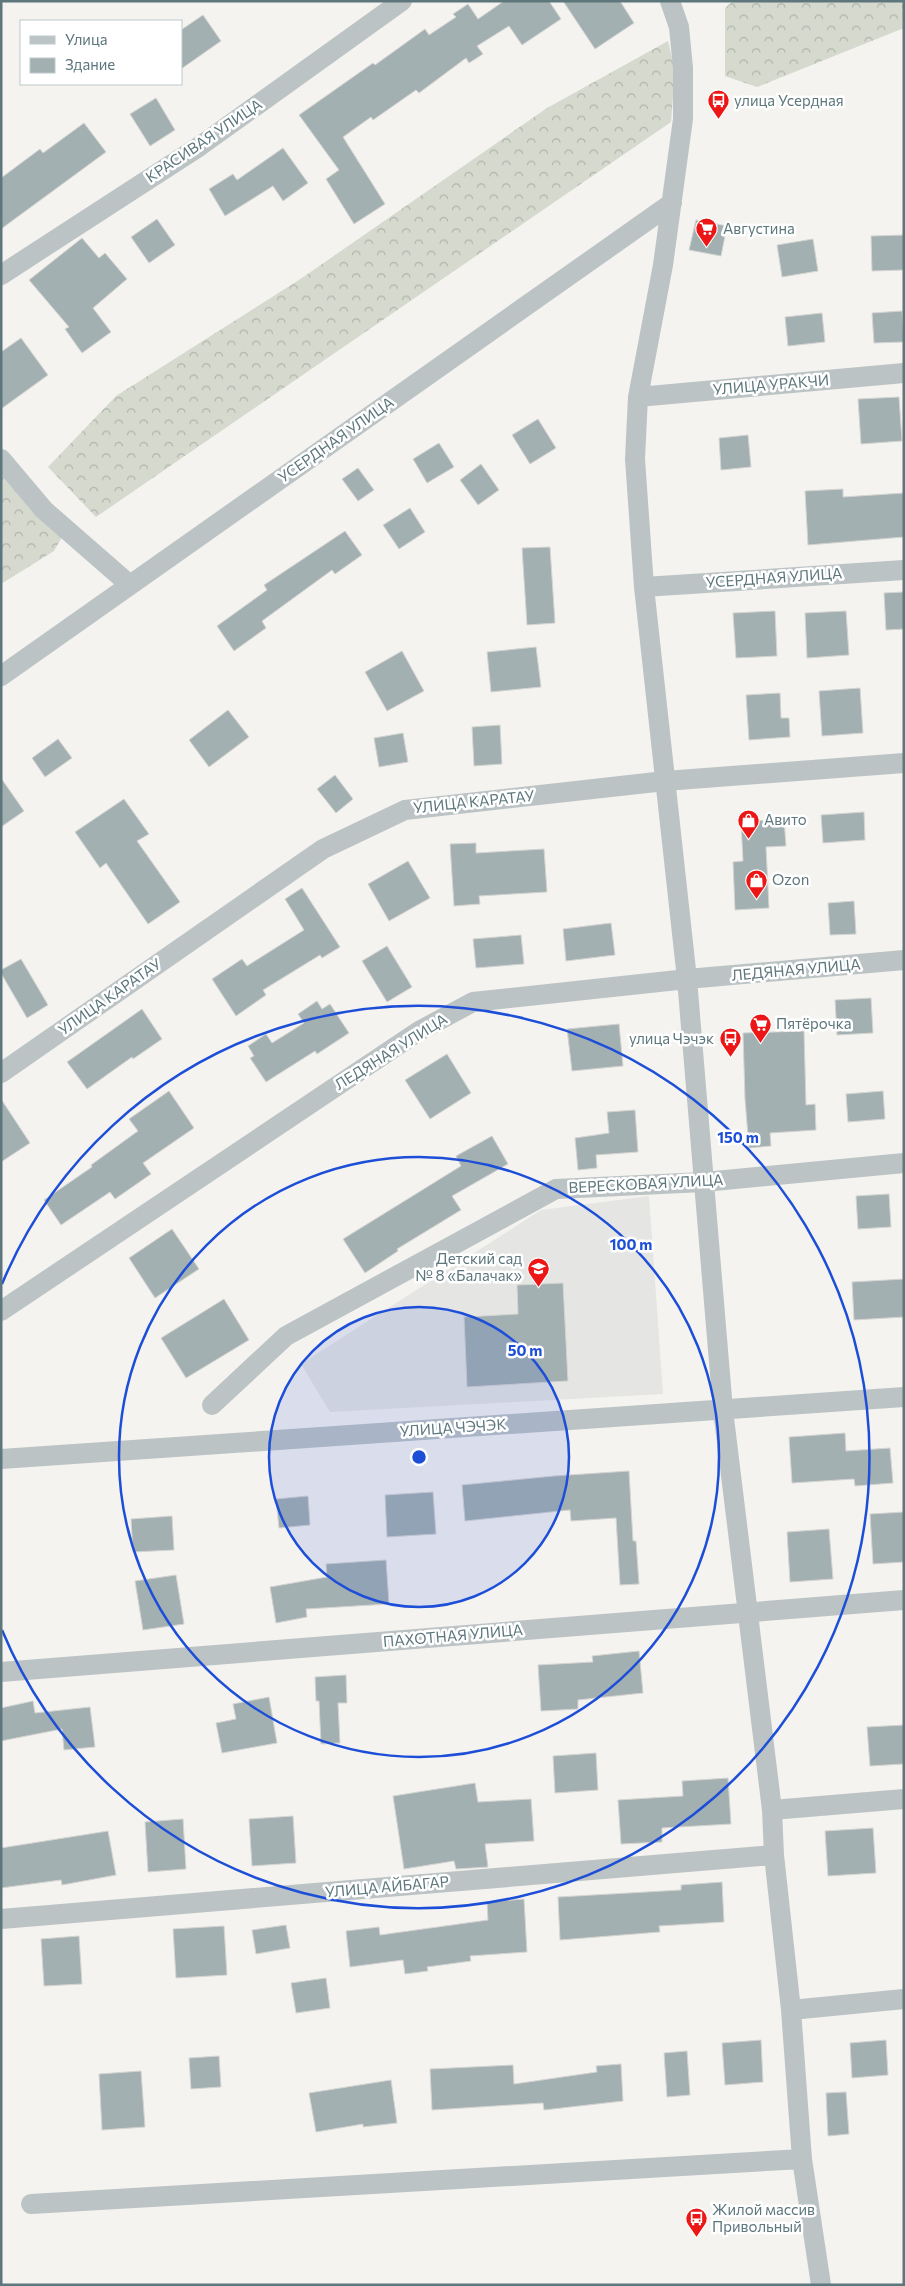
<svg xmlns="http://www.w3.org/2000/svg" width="905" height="2286" font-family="Commissioner,sans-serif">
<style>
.built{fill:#e5e5e3}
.forest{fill:url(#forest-crowns)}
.building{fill:#a3b0b2;stroke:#d5d4d2}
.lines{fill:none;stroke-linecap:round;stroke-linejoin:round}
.minor{stroke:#bcc3c5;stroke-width:20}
.ring{fill:none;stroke:#1d4ed8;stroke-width:2.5}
.labels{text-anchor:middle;stroke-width:5;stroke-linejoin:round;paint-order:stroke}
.poi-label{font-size:15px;fill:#5d777d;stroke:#fff;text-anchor:start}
.street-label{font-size:15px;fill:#5d777d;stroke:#fff}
.centre{fill:#1d4ed8;stroke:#fff;stroke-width:2.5}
.ring-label{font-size:15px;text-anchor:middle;font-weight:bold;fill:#1d4ed8;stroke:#fff;stroke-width:5;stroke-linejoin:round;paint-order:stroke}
</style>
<defs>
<pattern id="forest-crowns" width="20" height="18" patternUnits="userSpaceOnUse" patternTransform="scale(1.25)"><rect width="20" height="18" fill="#d5d9ce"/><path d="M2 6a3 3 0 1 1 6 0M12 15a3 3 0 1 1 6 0" fill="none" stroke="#b0b5ac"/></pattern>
</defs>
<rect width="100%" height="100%" fill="#f4f3ef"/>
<!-- built -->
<path class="built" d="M 649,1196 L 663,1394 L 330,1412 L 301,1364 L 541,1210 Z"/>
<!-- forest -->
<path class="forest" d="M 733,1 L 904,1 L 904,28 L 757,87 L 725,76 L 725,8 Z
M 668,41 L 675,71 L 671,122 L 96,517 L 48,467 L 116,396 L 302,278 L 547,108 Z
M 1,468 L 69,525 L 54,551 L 1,584 Z"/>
<!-- building -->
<path class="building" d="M 504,1 L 549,1 L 561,19 L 522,45 L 509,26 L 477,46 L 483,54 L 469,63 L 466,58 L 419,93 L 416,90 L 373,120 L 371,117 L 343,137 L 385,204 L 354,224 L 326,179 L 339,170 L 299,115 L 373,63 L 375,65 L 425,29 L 429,35 L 456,17 L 453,14 L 468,4 L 478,19 Z
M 563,1 L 620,1 L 634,23 L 595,49 Z
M 203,15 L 221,41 L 181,69 L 181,30 Z
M 156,98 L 175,130 L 150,146 L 130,114 Z
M 84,123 L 106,152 L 1,229 L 1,178 L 40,149 L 43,153 Z
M 283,148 L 308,183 L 283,201 L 273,186 L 225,216 L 209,189 L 233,174 L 237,180 Z
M 157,219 L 175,245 L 149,263 L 131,237 Z
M 696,220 L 727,226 L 721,256 L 689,250 Z
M 904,235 L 904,270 L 872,271 L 871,236 Z
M 82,238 L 99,258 L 105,253 L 127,279 L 93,308 L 111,332 L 82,353 L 65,329 L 69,327 L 29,280 Z
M 813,239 L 818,271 L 782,277 L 777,245 Z
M 902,311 L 904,342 L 874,343 L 872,313 Z
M 822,313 L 825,342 L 788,346 L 785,317 Z
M 21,338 L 48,375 L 1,409 L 1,352 Z
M 899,397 L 902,441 L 861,444 L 858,399 Z
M 538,419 L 556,448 L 530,464 L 512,435 Z
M 748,435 L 751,467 L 721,470 L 719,438 Z
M 439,443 L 454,467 L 427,483 L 413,459 Z
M 481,464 L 499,490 L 478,505 L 460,480 Z
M 358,468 L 374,490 L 358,501 L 342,479 Z
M 843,489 L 843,497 L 904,493 L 904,537 L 808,545 L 805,491 Z
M 410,508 L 425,532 L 399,549 L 383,525 Z
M 345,531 L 362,555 L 335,574 L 332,570 L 262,621 L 266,628 L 234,651 L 217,626 L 267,590 L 264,585 Z
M 550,547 L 555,623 L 527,625 L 522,548 Z
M 904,592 L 904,629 L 886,630 L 884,593 Z
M 775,611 L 777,656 L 736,658 L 733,613 Z
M 846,611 L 849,655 L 807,658 L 805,613 Z
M 536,647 L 541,687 L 491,692 L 487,652 Z
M 402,651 L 424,691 L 387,711 L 365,672 Z
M 860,688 L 863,733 L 822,736 L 819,691 Z
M 780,693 L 781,718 L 789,718 L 790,737 L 749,740 L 746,695 Z
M 228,710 L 249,737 L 209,767 L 189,740 Z
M 500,725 L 502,764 L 474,766 L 472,727 Z
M 403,733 L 408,762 L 379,767 L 374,738 Z
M 58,739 L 72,758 L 45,777 L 32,758 Z
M 335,775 L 353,799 L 336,813 L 317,789 Z
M 1,778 L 24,811 L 1,827 Z
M 124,799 L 149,834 L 137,841 L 180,902 L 148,924 L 106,863 L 100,868 L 75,832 Z
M 864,812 L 865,840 L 823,843 L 821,815 Z
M 784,819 L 786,846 L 766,847 L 769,908 L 735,910 L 733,862 L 743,861 L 741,822 Z
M 476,843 L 476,853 L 544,849 L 547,892 L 479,896 L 480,904 L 454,906 L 450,844 Z
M 408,861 L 430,898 L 389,921 L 368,884 Z
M 302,888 L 340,947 L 322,958 L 320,955 L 263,990 L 266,995 L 236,1016 L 212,979 L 242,959 L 247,966 L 304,930 L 285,899 Z
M 854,901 L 856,934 L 830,935 L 828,903 Z
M 611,923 L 615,955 L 566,961 L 563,929 Z
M 521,935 L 524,964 L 476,968 L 473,939 Z
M 387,946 L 412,987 L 387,1002 L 362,961 Z
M 21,959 L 48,1005 L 27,1018 L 1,973 L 1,970 Z
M 871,998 L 873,1033 L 837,1035 L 835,1000 Z
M 317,1001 L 322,1009 L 330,1004 L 349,1033 L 317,1054 L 315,1051 L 266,1082 L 250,1058 L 254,1056 L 248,1046 L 266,1034 L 272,1043 L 304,1023 L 298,1014 Z
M 142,1009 L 162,1039 L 133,1059 L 132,1057 L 87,1089 L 67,1062 Z
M 619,1024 L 623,1066 L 572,1071 L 567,1029 Z
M 804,1031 L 806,1105 L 815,1104 L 816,1130 L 770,1133 L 771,1146 L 749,1148 L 745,1099 L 743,1033 Z
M 447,1054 L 471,1093 L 430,1119 L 405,1080 Z
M 169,1091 L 194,1128 L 143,1163 L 151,1174 L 115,1199 L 110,1192 L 61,1225 L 44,1200 L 92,1167 L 91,1165 L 138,1131 L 129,1119 Z
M 883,1091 L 885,1119 L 848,1122 L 846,1094 Z
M 1,1099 L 30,1143 L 1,1162 Z
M 635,1110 L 638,1152 L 596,1155 L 597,1168 L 578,1170 L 575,1138 L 609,1133 L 607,1112 Z
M 492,1136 L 508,1164 L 452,1196 L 461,1210 L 397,1249 L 398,1251 L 365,1273 L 343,1239 L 461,1166 L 456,1156 Z
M 889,1194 L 891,1227 L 858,1229 L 856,1196 Z
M 172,1229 L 199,1269 L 155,1298 L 129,1258 Z
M 904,1279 L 904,1317 L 854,1320 L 852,1282 Z
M 563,1283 L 568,1381 L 467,1387 L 464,1317 L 518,1314 L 517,1285 Z
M 224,1299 L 249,1340 L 186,1378 L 161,1338 Z
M 845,1433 L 846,1451 L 890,1448 L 893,1483 L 855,1486 L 854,1479 L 792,1483 L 789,1437 Z
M 629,1471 L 633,1541 L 636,1541 L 639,1584 L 620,1585 L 616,1518 L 571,1521 L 570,1510 L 465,1521 L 462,1485 L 554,1476 Z
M 433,1492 L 436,1534 L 387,1537 L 385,1495 Z
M 308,1496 L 310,1525 L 279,1528 L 276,1499 Z
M 904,1512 L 904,1562 L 873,1564 L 870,1514 Z
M 172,1516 L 174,1550 L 133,1552 L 131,1519 Z
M 829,1529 L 833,1579 L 790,1582 L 787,1532 Z
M 386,1560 L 389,1604 L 306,1609 L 307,1617 L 276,1623 L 270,1587 L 327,1577 L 326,1564 Z
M 176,1575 L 184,1624 L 143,1630 L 135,1581 Z
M 639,1651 L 643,1693 L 578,1700 L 578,1709 L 541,1711 L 538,1665 L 593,1662 L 592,1656 Z
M 346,1675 L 347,1703 L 338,1703 L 340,1743 L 321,1744 L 319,1701 L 316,1701 L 315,1677 Z
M 269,1697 L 277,1743 L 222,1753 L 216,1723 L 236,1719 L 233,1704 Z
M 33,1701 L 35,1713 L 90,1707 L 95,1747 L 64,1750 L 62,1729 L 1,1741 L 1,1708 Z
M 904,1725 L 904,1764 L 870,1766 L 867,1727 Z
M 596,1753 L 598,1790 L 555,1793 L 553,1756 Z
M 728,1778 L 731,1824 L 662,1828 L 662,1842 L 621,1844 L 618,1800 L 683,1796 L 682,1781 Z
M 475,1783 L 478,1802 L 531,1799 L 534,1841 L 485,1844 L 488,1867 L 456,1869 L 454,1861 L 404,1869 L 393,1796 Z
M 293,1816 L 296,1863 L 252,1866 L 249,1819 Z
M 183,1819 L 186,1869 L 148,1872 L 145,1822 Z
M 873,1828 L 876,1873 L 828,1876 L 825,1831 Z
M 108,1831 L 116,1875 L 62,1885 L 61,1880 L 1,1888 L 1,1848 Z
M 722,1882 L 724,1922 L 659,1926 L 660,1932 L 560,1940 L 558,1897 L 681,1890 L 681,1885 Z
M 524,1899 L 527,1952 L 470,1956 L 471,1961 L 427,1967 L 428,1971 L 405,1974 L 403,1960 L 350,1967 L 346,1931 L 379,1927 L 380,1935 L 488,1920 L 487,1902 Z
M 286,1925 L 290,1948 L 256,1954 L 252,1930 Z
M 224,1926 L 227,1975 L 176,1978 L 173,1929 Z
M 79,1936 L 82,1984 L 44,1986 L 41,1939 Z
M 326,1978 L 330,2008 L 296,2013 L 291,1983 Z
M 761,2040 L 763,2082 L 725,2085 L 722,2043 Z
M 886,2040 L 888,2075 L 852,2078 L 850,2043 Z
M 687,2051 L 690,2095 L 667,2097 L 664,2053 Z
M 219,2056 L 221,2087 L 191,2089 L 189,2058 Z
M 621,2064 L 623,2101 L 544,2110 L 543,2103 L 432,2110 L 430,2069 L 513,2065 L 514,2084 L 597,2072 L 596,2066 Z
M 141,2071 L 145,2127 L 102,2130 L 99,2074 Z
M 391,2080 L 397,2123 L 363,2127 L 363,2124 L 316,2132 L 309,2093 Z
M 846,2092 L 849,2134 L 828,2136 L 826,2093 Z"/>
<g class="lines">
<!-- minor -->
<path class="minor" d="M 670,1 L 679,27 L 683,68 L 683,119 L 663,265 L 638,397 L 635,459 L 644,587 L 687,979 L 723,1410 L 772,1810 L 774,1855 L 791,2010 L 802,2159 L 821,2285
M 1,275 L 200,146 L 402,1
M 638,397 L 904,373
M 1,459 L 44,510 L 130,585
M 644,587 L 904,570
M 1,676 L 672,203
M 1,1073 L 323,849 L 405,810 L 665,781 L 904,763
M 1,1311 L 419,1031 L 473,1002 L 687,979 L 904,960
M 212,1405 L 286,1336 L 556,1189 L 704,1182 L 904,1163
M 1,1459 L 904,1397
M 1,1672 L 904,1600
M 772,1810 L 904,1799
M 1,1919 L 774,1855
M 791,2010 L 904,1999
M 31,2204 L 802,2159"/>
</g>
<!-- distance rings -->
<circle cx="419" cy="1457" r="150" fill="#1d4ed8" fill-opacity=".12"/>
<g class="ring">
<circle cx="419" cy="1457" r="150"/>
<circle cx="419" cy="1457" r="300"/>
<path d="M2 1284A451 451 0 1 1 2 1630"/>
</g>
<!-- icons -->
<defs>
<symbol id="bus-pin" viewBox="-11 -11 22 30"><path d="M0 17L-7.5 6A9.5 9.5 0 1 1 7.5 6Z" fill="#ed1617" stroke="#fff"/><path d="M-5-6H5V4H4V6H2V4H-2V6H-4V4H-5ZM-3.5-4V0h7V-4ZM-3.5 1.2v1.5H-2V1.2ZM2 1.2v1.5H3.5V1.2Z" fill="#fff"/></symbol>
<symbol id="supermarket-pin" viewBox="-11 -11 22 30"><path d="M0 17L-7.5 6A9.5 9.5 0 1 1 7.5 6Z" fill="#ed1617" stroke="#fff"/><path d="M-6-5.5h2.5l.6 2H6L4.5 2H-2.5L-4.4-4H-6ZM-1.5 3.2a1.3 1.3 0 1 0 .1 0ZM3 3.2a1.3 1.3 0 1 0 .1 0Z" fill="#fff"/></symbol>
<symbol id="shop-pin" viewBox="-11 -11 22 30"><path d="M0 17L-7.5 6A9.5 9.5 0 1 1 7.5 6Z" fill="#ed1617" stroke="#fff"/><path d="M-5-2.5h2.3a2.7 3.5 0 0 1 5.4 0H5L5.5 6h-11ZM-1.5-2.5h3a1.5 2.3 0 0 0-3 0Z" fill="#fff"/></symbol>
<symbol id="school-pin" viewBox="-11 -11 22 30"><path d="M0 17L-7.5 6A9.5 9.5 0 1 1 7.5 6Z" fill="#ed1617" stroke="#fff"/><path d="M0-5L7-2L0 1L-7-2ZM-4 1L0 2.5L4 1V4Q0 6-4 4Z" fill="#fff"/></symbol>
</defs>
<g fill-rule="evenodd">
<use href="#bus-pin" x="706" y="88" width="25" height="34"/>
<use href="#supermarket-pin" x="694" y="216" width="25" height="34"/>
<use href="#shop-pin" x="736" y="808" width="25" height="34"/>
<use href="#shop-pin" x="744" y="868" width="25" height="34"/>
<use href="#supermarket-pin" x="748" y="1012" width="25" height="34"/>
<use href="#bus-pin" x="718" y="1026" width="25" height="34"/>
<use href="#school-pin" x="526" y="1256" width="25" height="34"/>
<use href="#bus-pin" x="684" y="2206" width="25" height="34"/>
</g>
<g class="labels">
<!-- poi labels -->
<g class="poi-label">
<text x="734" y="106">улица Усердная</text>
<text x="723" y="234">Августина</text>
<text x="764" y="825">Авито</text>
<text x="772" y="885">Ozon</text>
<text x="776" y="1029">Пятёрочка</text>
<text x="714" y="1044" text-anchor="end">улица Чэчэк</text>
<text x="522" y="1264" text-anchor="end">Детский сад<tspan x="522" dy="17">№ 8 «Балачак»</tspan></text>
<text x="712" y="2215">Жилой массив<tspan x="712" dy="17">Привольный</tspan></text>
</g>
<!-- street labels -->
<g class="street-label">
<text transform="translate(204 141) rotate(-34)" y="5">КРАСИВАЯ УЛИЦА</text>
<text transform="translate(771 385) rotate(-5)" y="5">УЛИЦА УРАКЧИ</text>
<text transform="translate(336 440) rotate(-35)" y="5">УСЕРДНАЯ УЛИЦА</text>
<text transform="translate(774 578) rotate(-4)" y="5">УСЕРДНАЯ УЛИЦА</text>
<text transform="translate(474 802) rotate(-6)" y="5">УЛИЦА КАРАТАУ</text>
<text transform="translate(796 970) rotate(-5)" y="5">ЛЕДЯНАЯ УЛИЦА</text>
<text transform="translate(110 997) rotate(-35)" y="5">УЛИЦА КАРАТАУ</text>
<text transform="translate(391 1052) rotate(-32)" y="5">ЛЕДЯНАЯ УЛИЦА</text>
<text transform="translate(646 1184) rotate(-3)" y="5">ВЕРЕСКОВАЯ УЛИЦА</text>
<text transform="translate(453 1428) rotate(-4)" y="5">УЛИЦА ЧЭЧЭК</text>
<text transform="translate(453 1636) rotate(-5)" y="5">ПАХОТНАЯ УЛИЦА</text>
<text transform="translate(387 1887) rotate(-5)" y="5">УЛИЦА АЙБАГАР</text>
</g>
</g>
<circle cx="419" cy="1457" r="8" class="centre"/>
<g class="ring-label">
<text x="738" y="1143">150 m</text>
<text x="631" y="1250">100 m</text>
<text x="525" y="1356">50 m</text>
</g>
<!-- border -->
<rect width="905" height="2286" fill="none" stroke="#5d777d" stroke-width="5"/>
<!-- legend -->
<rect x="20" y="20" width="162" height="65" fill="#ffffff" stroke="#bec9cb"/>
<rect x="30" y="36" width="25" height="8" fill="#bcc3c5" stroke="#bec9cb"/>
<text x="65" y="45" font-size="15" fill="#5d777d">Улица</text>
<rect x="30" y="58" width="25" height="15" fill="#a3b0b2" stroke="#bec9cb"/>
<text x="65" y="70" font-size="15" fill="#5d777d">Здание</text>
</svg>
